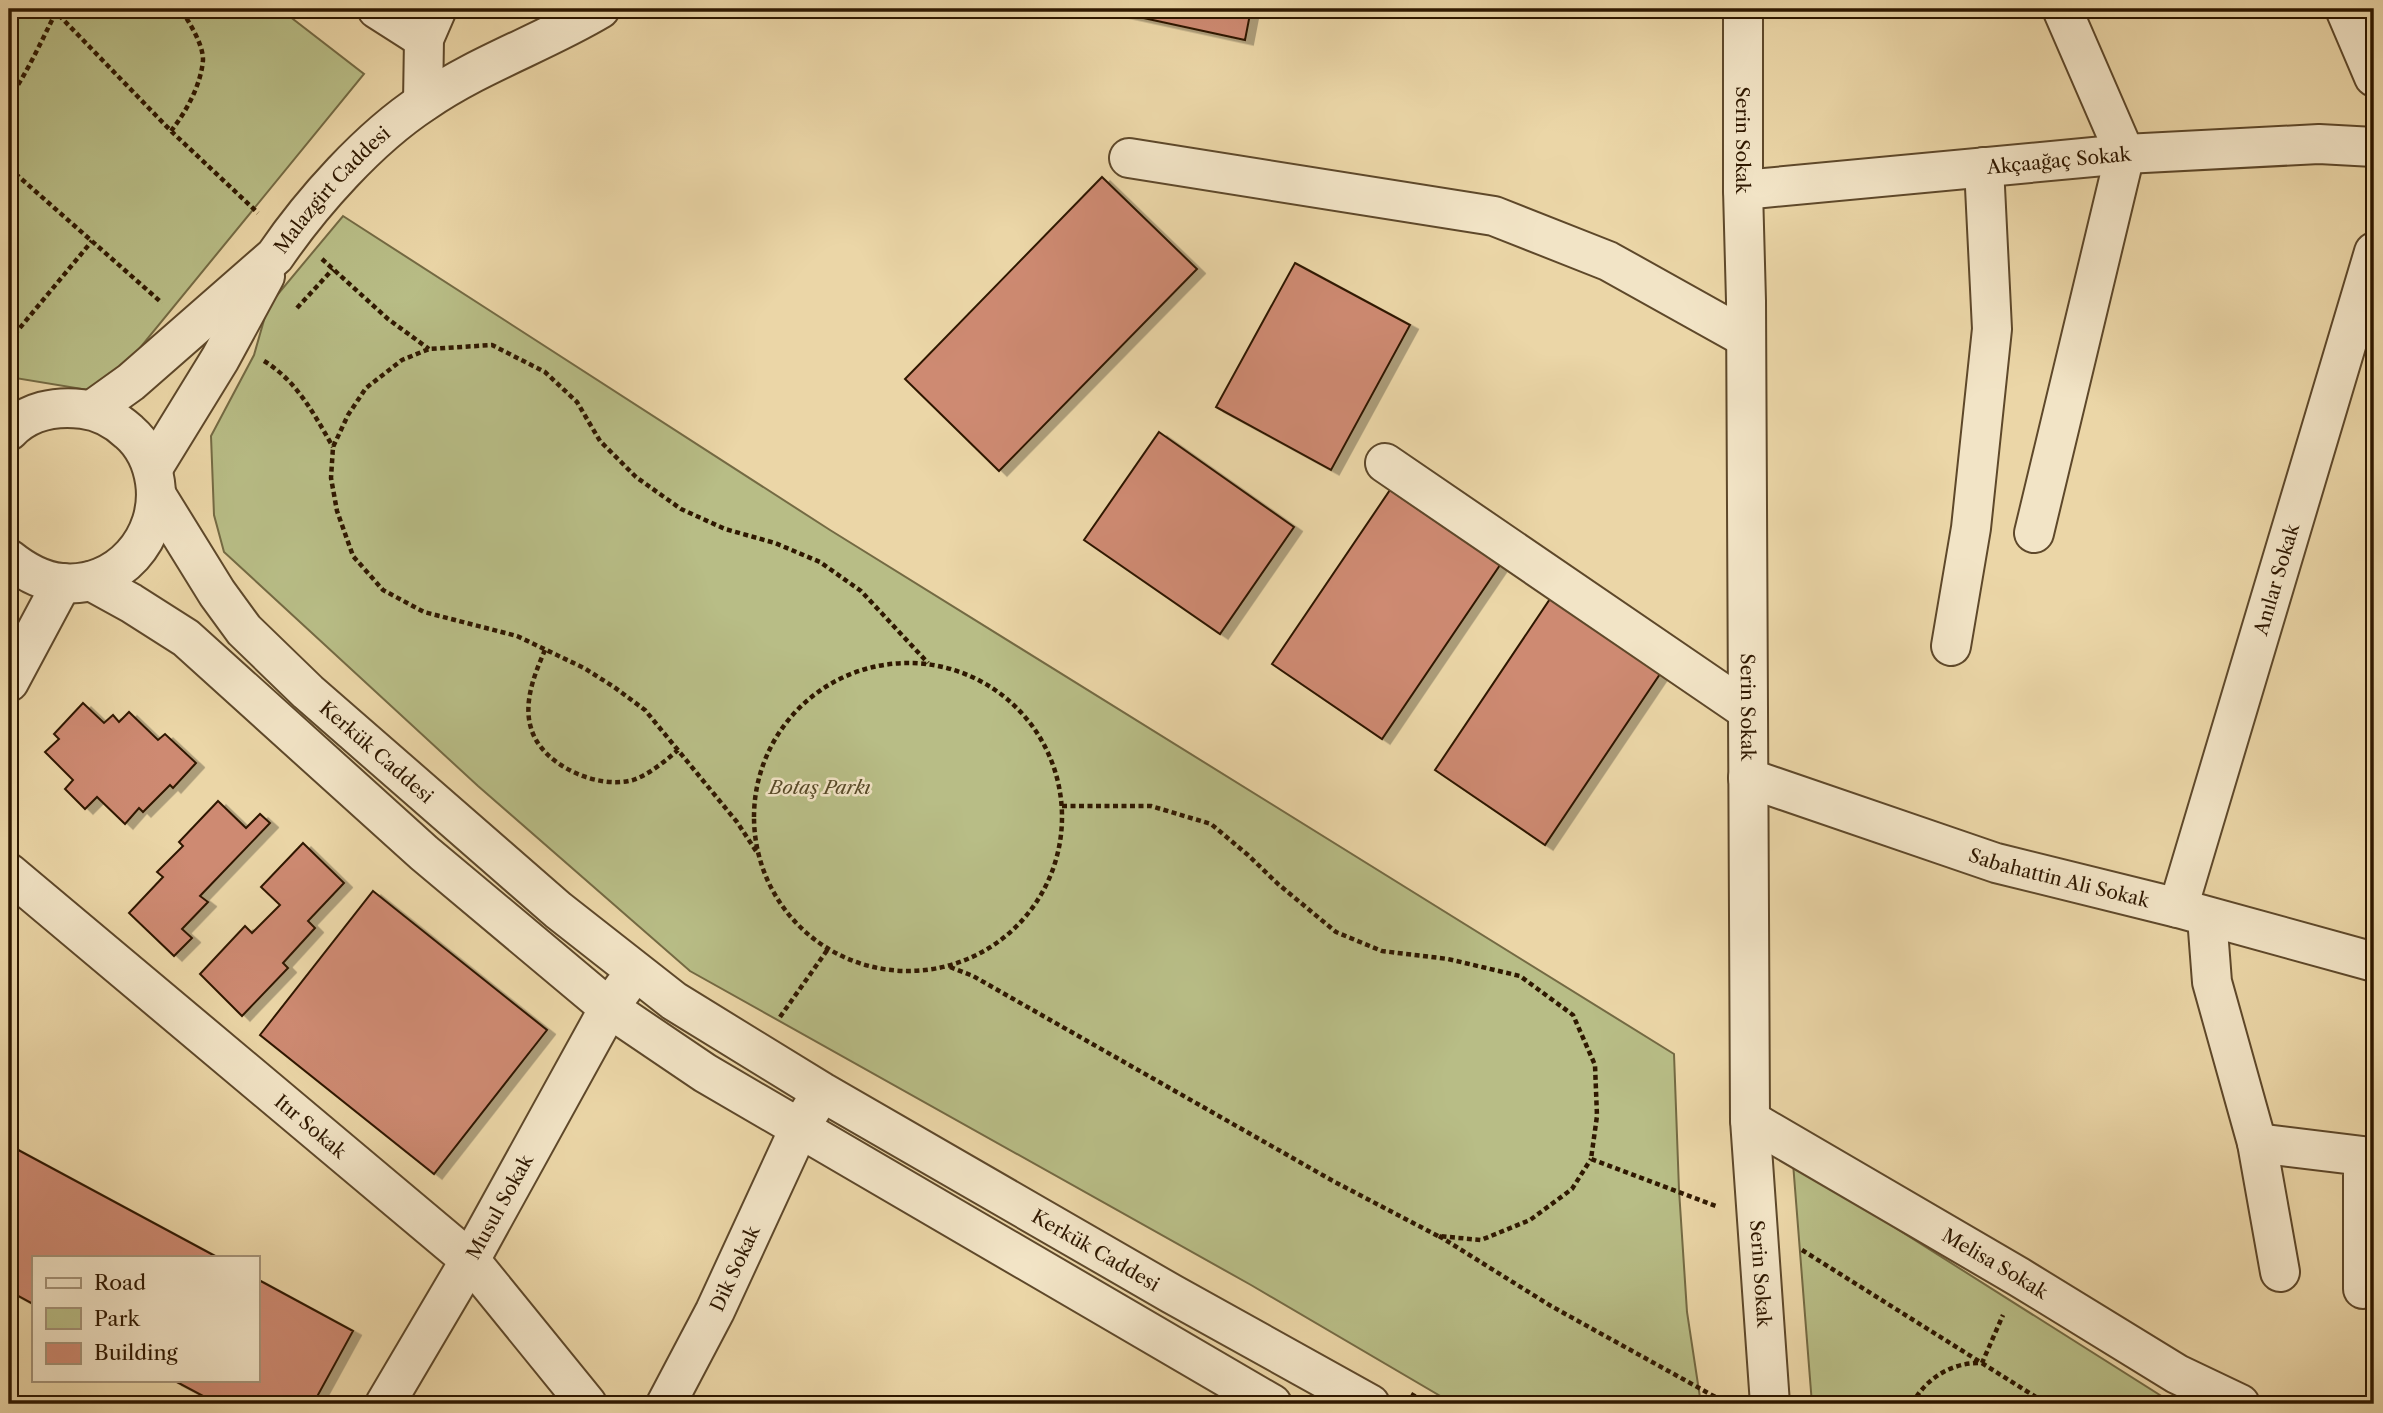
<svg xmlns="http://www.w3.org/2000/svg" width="2383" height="1413" font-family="'Libre Caslon Text',serif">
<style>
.green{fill:#b8bd86;stroke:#746a43;stroke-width:2}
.building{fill:#ce8a72;stroke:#2f1800;stroke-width:2;filter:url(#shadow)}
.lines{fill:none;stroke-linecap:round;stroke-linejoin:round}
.minor-casing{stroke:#5e482a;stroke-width:42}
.path{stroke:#2f1800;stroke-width:4.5;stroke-dasharray:5 3.5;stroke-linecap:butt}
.minor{stroke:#f2e4c6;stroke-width:38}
.labels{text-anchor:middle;stroke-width:5;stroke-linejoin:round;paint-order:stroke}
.street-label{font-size:19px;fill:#2f1800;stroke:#f2e4c6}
.park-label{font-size:19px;font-style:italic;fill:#584a28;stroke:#f2e4c6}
</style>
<defs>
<filter id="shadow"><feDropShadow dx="8" dy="4.5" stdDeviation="0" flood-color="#0004"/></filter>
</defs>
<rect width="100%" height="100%" fill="#ebd6a7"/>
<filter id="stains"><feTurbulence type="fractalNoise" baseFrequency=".00286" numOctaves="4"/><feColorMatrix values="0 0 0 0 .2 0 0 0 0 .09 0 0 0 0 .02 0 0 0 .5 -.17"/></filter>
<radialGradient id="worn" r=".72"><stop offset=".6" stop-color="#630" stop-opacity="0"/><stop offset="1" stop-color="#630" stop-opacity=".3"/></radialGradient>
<!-- green -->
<path class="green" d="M 9,9 L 280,9 L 364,74 L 126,365 L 88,390 L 9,377 Z
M 343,216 L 830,530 L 1674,1054 L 1679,1190 L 1687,1312 L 1701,1404 L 1454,1404 L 1251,1285 L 690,971 L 478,786 L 224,552 L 214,515 L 211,436 L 254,355 L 268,306 Z
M 1793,1163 L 2174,1404 L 1812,1404 Z"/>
<!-- building -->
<path class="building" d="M 1102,9 L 1251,9 L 1245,40 Z
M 1102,177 L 1197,269 L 999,471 L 905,379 Z
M 1295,263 L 1410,325 L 1331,470 L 1216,407 Z
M 1159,432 L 1294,527 L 1220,634 L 1084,540 Z
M 1390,490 L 1500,565 L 1382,739 L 1272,664 Z
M 1552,596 L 1662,671 L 1545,845 L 1435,770 Z
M 83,703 L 104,723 L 113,715 L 119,722 L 129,712 L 158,740 L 165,734 L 196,763 L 173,788 L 170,785 L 143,812 L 139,808 L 125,824 L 97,797 L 85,809 L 65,789 L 73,780 L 45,752 L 59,739 L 54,734 Z
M 218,801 L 246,828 L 260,814 L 270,823 L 200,896 L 208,902 L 182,929 L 192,938 L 174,956 L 129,913 L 163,877 L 157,872 L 183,846 L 179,842 Z
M 303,843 L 344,883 L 308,921 L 315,928 L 283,963 L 288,968 L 242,1016 L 200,974 L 245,926 L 252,933 L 280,905 L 261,887 Z
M 373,891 L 547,1030 L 434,1174 L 260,1035 Z
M 9,1145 L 217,1257 L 33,1257 L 33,1304 L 9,1291 Z
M 257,1279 L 353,1331 L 313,1404 L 218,1404 L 173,1380 L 257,1380 Z"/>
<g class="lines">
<defs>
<g id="minor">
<path d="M 377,9 L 424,39"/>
<path id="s1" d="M 1743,9 L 1743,190 L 1746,301 L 1750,1120 L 1770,1404"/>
<path d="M 2345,9 L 2374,77"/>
<path d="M 423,102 L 424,39 L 437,9"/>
<path d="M 1129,158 L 1494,216 L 1608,261 L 1746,338"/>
<path id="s2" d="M 1743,190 L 2125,154 L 2319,144 L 2374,147"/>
<path id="s3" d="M 92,410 L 131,382 L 275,256 C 312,202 369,138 424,102 C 479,64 543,43 600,9"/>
<path d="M 9,431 C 28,411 56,406 82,409 C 100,411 116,420 129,432 C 144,445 152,462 155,482 C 163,537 118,589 61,583 C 41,581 24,571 9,559"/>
<path d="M 1385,463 L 1748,711"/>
<path d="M 153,468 L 220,359 L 265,276"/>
<path id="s4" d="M 157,496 L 217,593 L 244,630 L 308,692 L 558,910 L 674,1001 L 822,1092 L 1172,1294 L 1370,1404"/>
<path d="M 2034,533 L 2125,154 L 2062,9"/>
<path d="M 91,581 L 131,603 L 186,638 L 424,853 L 609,1008 L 705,1073 L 1272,1404"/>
<path d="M 1951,646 L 1971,528 L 1992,329 L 1984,167"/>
<path d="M 9,682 L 62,583"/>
<path id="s5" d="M 1748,778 L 1996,863 L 2178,908 L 2374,962"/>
<path id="s6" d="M 9,873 L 470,1260 L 587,1404"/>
<path id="s7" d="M 2178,908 L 2374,252"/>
<path d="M 2207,917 L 2212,982 L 2257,1143 L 2280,1272"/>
<path id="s8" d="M 1750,1120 L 2019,1277 L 2177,1374 L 2240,1404"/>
<path d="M 2257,1143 L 2363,1156 L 2363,1289"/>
<path id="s9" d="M 385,1404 L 470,1260 L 609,1008 L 624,987"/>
<path id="s10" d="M 666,1404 L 715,1311 L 799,1129 L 812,1108"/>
</g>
</defs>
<!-- minor casing -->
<use href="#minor" class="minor-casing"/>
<!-- path -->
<path class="path" d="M 53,9 L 171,131 L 258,213
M 9,99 C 28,71 42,40 57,10
M 171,131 C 186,112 201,85 203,60 C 203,43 189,23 181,9
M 9,168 L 162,303
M 322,259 L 388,319 L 429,349
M 297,308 L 333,269
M 9,341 L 92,241
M 264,361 C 297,381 314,414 333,447
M 545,650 C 535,673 523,702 531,728 C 541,765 598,790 633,780 C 650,774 665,761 678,750
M754 817a154 154 0 1 1 308 0a154 154 0 1 1-308 0Z
M 1062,806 L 1151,806 L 1211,824 L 1248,855 L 1278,884 L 1336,932 L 1382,951 L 1448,959 L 1520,976 L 1573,1015 L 1595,1065 L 1597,1116 L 1591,1159 L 1716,1206
M 756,851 L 737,822 L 645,710 L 614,687 L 584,668 L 517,636 L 424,612 L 383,590 L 353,556 L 337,511 L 331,478 L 333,447 L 348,415 L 366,388 L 402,360 L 429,349 L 492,345 L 545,372 L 577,402 L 600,441 L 636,477 L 681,509 L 725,529 L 775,543 L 820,562 L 861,591 L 928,663
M 950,967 L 973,976 L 1333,1181 L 1438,1236 L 1481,1240 L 1530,1220 L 1572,1189 L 1591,1159
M 780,1017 L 828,949
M 1439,1236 L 1551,1306 L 1728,1404
M 1802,1250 L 2047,1404
M 1411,1394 L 1429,1404
M 1912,1404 C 1926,1378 1952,1362 1982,1363 L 2003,1315"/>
<!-- minor -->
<use href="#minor" class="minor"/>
</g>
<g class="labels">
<!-- street labels -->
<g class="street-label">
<text dy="7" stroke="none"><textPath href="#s1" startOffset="131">Serin Sokak</textPath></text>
<text dy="7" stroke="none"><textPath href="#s2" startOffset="317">Akçaağaç Sokak</textPath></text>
<text dy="7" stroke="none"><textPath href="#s3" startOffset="327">Malazgirt Caddesi</textPath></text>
<text dy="7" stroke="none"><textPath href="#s7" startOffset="343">Anılar Sokak</textPath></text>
<text dy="7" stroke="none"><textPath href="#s1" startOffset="698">Serin Sokak</textPath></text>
<text dy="7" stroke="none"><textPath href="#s4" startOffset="340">Kerkük Caddesi</textPath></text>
<text dy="7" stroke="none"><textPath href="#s5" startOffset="327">Sabahattin Ali Sokak</textPath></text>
<text dy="7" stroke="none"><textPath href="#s6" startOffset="394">Itır Sokak</textPath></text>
<text dy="7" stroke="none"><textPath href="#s9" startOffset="228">Musul Sokak</textPath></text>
<text dy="7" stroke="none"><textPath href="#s4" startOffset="1218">Kerkük Caddesi</textPath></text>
<text dy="7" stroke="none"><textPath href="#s8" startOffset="284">Melisa Sokak</textPath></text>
<text dy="7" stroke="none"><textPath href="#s10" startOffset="152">Dik Sokak</textPath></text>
<text dy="7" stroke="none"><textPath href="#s1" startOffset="1265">Serin Sokak</textPath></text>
</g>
<!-- park labels -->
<g class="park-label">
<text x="820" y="794">Botaş Parkı</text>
</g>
</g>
<!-- margin -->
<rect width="2383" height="1413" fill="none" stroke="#ebd6a7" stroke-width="35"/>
<rect x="10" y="10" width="2362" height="1392" fill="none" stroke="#2f1800" stroke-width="3.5"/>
<rect x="18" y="18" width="2348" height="1378" fill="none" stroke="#2f1800" stroke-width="2"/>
<!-- legend -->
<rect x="32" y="1256" width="228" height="126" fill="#f2e4c6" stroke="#a49277" stroke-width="2"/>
<rect x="46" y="1278" width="35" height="10" fill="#f2e4c6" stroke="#a49277" stroke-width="2"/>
<text x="94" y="1290" font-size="21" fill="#2f1800">Road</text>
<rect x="46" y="1308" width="35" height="21" fill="#b8bd86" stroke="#a49277" stroke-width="2"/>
<text x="94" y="1326" font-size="21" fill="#2f1800">Park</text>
<rect x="46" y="1343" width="35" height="21" fill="#ce8a72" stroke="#a49277" stroke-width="2"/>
<text x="94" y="1360" font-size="21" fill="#2f1800">Building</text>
<rect width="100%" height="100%" filter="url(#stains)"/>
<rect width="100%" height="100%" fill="url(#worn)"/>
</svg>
